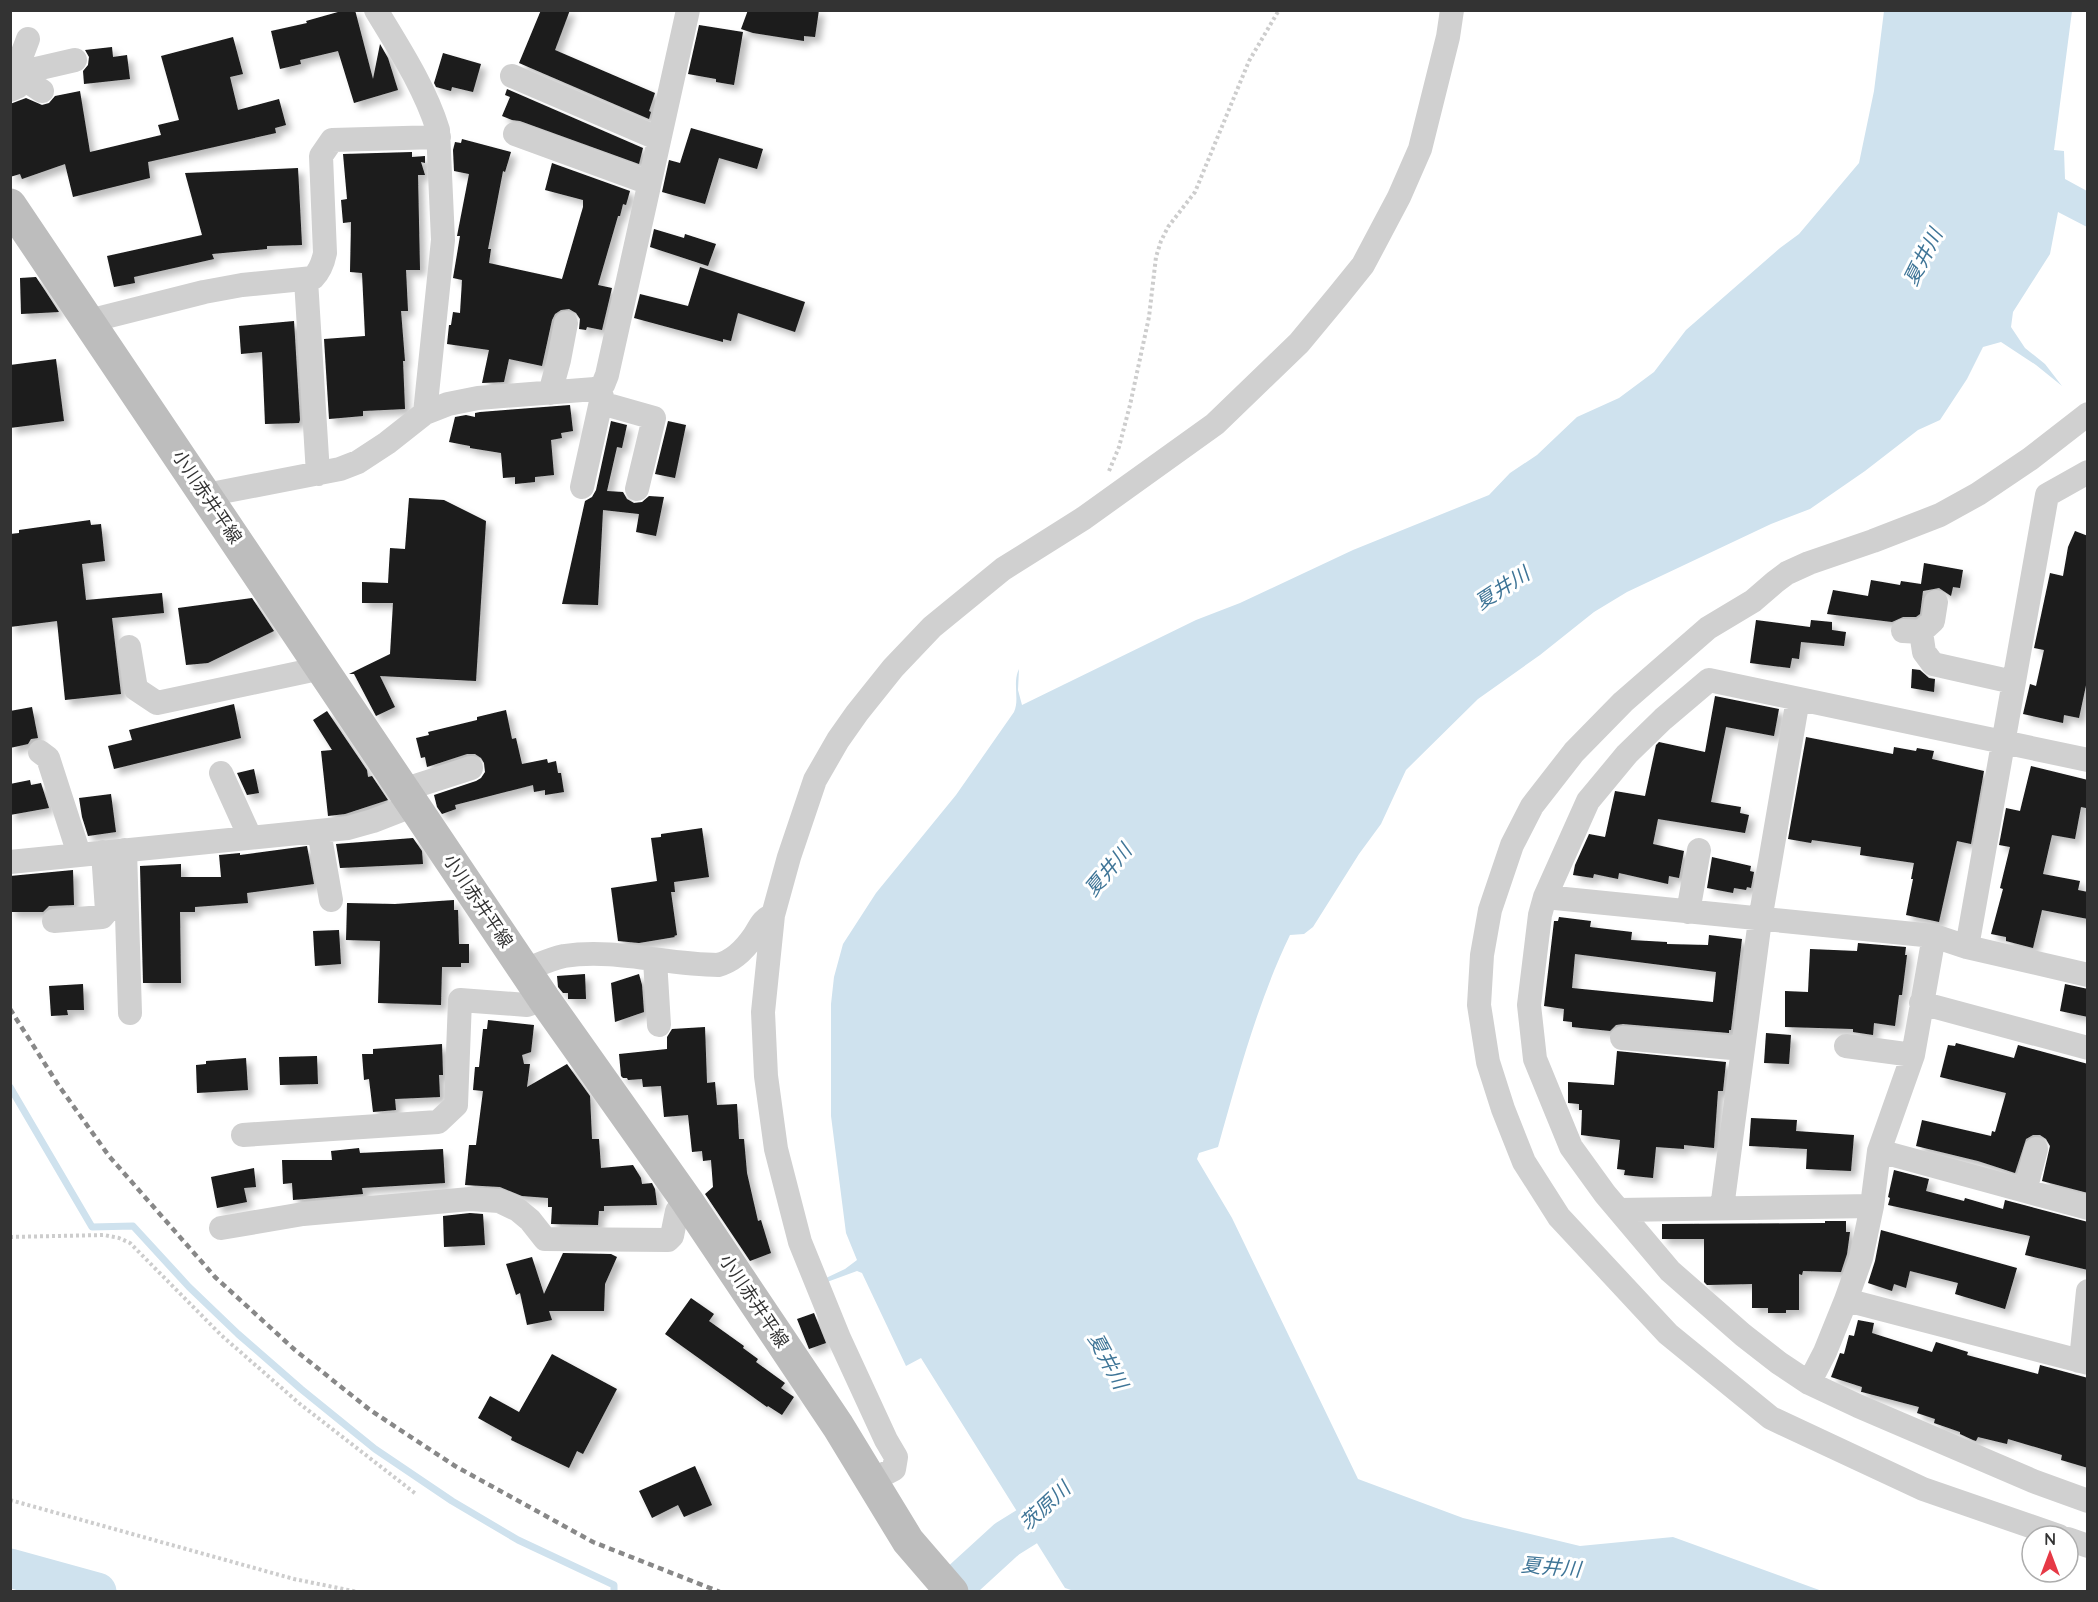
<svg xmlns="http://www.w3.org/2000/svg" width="2098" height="1602" font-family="Quicksand,'Noto Sans JP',sans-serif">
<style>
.water{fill:#cfe2ee}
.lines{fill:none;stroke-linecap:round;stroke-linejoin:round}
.stream{stroke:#cfe2ee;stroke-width:7}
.river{stroke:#cfe2ee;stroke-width:39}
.building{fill:#1a1a1a;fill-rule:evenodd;filter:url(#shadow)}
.path{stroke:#cdcdcd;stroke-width:4;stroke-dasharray:3 3;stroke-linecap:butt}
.minor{stroke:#d0d0d0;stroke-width:24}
.secondary{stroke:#bdbdbd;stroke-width:33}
.rail{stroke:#888;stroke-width:4.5;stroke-dasharray:6 4.5;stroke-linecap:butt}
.labels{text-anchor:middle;stroke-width:6;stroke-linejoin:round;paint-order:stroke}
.street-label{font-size:18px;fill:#333;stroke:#fff}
.water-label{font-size:20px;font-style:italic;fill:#3f7597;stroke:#fff}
</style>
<defs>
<filter id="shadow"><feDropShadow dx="5.5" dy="5.5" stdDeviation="3" flood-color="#0004"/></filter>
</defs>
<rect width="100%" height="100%" fill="#fff"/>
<!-- water -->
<path class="water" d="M 1884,11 L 2072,11 L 2054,150 L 2064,151 L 2065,179 L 2087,191 L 2087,227 L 2058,212 L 2050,254 L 2013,312 L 2011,327 L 2025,348 L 2045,364 L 2062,386 L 2036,365 L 2001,342 L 1983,347 L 1967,379 L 1940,420 L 1918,430 L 1865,471 L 1810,509 L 1771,524 L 1627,592 L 1594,612 L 1540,655 L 1478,699 L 1406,770 L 1381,824 L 1359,854 L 1313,927 L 1304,934 L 1290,935 C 1258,1001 1238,1076 1218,1147 L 1199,1153 L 1197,1159 L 1232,1218 L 1358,1479 L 1463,1518 L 1580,1546 L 1673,1537 L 1822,1591 L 1074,1591 L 1065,1588 L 921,1358 L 906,1366 L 862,1273 L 857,1271 L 827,1282 L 826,1278 L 845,1269 L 857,1260 L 846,1233 L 831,1116 L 831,1004 L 834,977 L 843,944 L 876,893 L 956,795 L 1014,712 C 1020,699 1012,683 1019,669 L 1018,690 L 1022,705 L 1196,620 L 1240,603 L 1353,550 L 1489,495 L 1510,473 L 1537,455 L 1577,417 L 1619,398 L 1654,372 L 1686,330 L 1780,248 L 1799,234 L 1859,163 L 1874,91 Z"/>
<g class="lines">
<!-- stream -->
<path class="stream" d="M 10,1087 L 92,1227 L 133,1226 L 189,1287 L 238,1334 L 301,1389 L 375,1449 L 452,1501 L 518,1540 L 614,1585 L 614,1592"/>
<!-- river -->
<path class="river" d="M 10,1568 L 97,1592
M 949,1592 L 1007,1539 L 1031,1524 L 1064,1490"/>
</g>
<!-- building -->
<path class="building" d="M 345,10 L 355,10 L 373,79 L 380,44 L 388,58 L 398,90 L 354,103 L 338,51 L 300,60 L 301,64 L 280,69 L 271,31 L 307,23 L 306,21 Z
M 541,10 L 570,10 L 555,50 L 655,93 L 649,111 L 651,112 L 649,119 L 519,63 Z
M 748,10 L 819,10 L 815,37 L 804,36 L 804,41 L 753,33 L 741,29 Z
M 699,25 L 743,32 L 734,85 L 716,82 L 716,79 L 688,74 Z
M 233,37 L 243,74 L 230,77 L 238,110 L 279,99 L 286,125 L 275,128 L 276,133 L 148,162 L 150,178 L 73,197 L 65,164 L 22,179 L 20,174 L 10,177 L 10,104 L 26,98 L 42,105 L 49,103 L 55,96 L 80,91 L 90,152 L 161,135 L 158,125 L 179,120 L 161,56 Z
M 112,47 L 113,57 L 127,55 L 130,79 L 84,84 L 83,71 L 88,65 L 89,57 L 85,50 Z
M 443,53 L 481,64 L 473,92 L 452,87 L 451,91 L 436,87 L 434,83 Z
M 507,89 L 643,148 L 639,164 L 520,121 L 512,120 L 502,116 L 510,97 L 505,95 Z
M 691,128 L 763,149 L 757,169 L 719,158 L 705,204 L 662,192 L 669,160 L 680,163 Z
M 462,139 L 511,152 L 505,172 L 503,171 L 488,249 L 491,249 L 489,263 L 562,279 L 583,207 L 583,200 L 545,190 L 552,163 L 630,191 L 626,205 L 623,204 L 620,216 L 618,216 L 598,285 L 612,288 L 602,330 L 587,327 L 586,330 L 579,329 L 580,319 L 576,313 L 569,309 L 561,310 L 555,314 L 552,320 L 542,366 L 509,359 L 504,382 L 482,383 L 489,350 L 447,344 L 449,325 L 451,325 L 453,312 L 460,313 L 462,280 L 453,278 L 460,236 L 457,236 L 469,174 L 454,171 L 453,150 L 455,142 L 461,143 Z
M 412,152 L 412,157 L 425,156 L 425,163 L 421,162 L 425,175 L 418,175 L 420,270 L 406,270 L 408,311 L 401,311 L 405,361 L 403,361 L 405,409 L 363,411 L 363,416 L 329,419 L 324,339 L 365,336 L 362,273 L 350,272 L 351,222 L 343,223 L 341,200 L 347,199 L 343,154 Z
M 298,168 L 302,245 L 267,246 L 267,249 L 212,254 L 214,259 L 134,277 L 135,283 L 114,287 L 107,256 L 202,235 L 185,173 Z
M 654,229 L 684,238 L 685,234 L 716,244 L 708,266 L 650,247 Z
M 700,267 L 805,302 L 795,332 L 738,313 L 731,341 L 723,339 L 723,342 L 634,318 L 640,294 L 688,306 Z
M 36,277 L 46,292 L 59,312 L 21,314 L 20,278 Z
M 294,321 L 300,420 L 299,423 L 265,424 L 262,352 L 241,354 L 239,326 Z
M 56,359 L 64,421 L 10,428 L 10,365 Z
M 570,405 L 573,431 L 561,433 L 562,438 L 551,440 L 554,475 L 535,477 L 535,482 L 515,484 L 515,477 L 503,478 L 501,453 L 470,448 L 470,446 L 449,442 L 455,417 L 466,415 L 475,417 L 475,413 L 480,412 Z
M 611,421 L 627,425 L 622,448 L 617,447 L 607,491 L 623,492 L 627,499 L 634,503 L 642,502 L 649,496 L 664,497 L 656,536 L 636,532 L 639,514 L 603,510 L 598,605 L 562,604 L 585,501 L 592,497 L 596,490 Z
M 668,421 L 686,425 L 675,478 L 655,474 Z
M 409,498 L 444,500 L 486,521 L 476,681 L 380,676 L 395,707 L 376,716 L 354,674 L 349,674 L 390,654 L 393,603 L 362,603 L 362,582 L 388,583 L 390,548 L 405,549 Z
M 90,520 L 91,525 L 101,524 L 105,561 L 82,564 L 86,600 L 162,593 L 164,613 L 112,618 L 121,694 L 65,700 L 57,621 L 10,627 L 10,534 L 19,533 L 19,530 Z
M 2075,531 L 2088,536 L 2088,676 L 2079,718 L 2064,715 L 2063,723 L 2023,714 L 2030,684 L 2036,686 L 2044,650 L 2034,648 L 2050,573 L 2063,576 L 2068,547 Z
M 1924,563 L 1963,570 L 1960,588 L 1953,587 L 1951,596 L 1939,588 L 1923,591 L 1920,614 L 1916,617 L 1903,617 L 1892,622 L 1827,614 L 1833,590 L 1868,596 L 1871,580 L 1900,585 L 1901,581 L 1921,584 Z
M 252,598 L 274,631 L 208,663 L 186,665 L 178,608 Z
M 1756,620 L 1810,627 L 1811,620 L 1832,622 L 1832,630 L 1846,632 L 1844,646 L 1801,642 L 1799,659 L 1792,658 L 1790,668 L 1750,663 Z
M 1912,669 L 1920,670 L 1929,678 L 1935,679 L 1934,692 L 1911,688 Z
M 1715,696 L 1779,709 L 1774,736 L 1726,727 L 1711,802 L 1741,807 L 1740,813 L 1749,815 L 1745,833 L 1658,819 L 1653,844 L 1684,851 L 1679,878 L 1669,876 L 1668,884 L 1619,873 L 1618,879 L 1594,874 L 1593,878 L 1573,875 L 1575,865 L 1589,834 L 1605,837 L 1615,791 L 1645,796 L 1656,745 L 1659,742 L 1705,752 Z
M 234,704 L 241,738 L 114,769 L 108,746 L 132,740 L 129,730 Z
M 32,707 L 38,738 L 31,739 L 28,744 L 10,748 L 10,711 Z
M 506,710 L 512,739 L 516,738 L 522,764 L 547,759 L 548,763 L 556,761 L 558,773 L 561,773 L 564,792 L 545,795 L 545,790 L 534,792 L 533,785 L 455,805 L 456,809 L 442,814 L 437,807 L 434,795 L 476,781 L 481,778 L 485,772 L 484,763 L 481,758 L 475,754 L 467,754 L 427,767 L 425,757 L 421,758 L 416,738 L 429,735 L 428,732 L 477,720 L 477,717 Z
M 327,711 L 367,770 L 368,777 L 372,776 L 388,800 L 345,814 L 328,816 L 321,751 L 332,750 L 313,720 Z
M 1806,737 L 1893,754 L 1894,747 L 1916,751 L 1917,748 L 1934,751 L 1932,759 L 1984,771 L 1971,844 L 1957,841 L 1939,922 L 1906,915 L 1913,879 L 1911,879 L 1914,863 L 1860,855 L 1861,847 L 1812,840 L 1811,843 L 1788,839 Z
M 2031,766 L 2088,780 L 2086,808 L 2081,807 L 2075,839 L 2052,835 L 2043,874 L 2080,881 L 2078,890 L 2088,892 L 2088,919 L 2042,910 L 2033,948 L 2006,941 L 2006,937 L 1991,934 L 2003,889 L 2000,888 L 2010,847 L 1999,845 L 2006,808 L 2020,811 Z
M 254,769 L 259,793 L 247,795 L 237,773 Z
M 30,780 L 31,785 L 41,783 L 49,808 L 10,815 L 10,784 Z
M 111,794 L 116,832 L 88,836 L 82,817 L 79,798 Z
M 702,828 L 709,877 L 674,882 L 675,892 L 671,892 L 677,935 L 674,936 L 675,937 L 639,943 L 618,941 L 611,888 L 657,881 L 651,838 L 661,837 L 661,834 Z
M 413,838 L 422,851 L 423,864 L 340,868 L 336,844 Z
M 307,846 L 314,884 L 247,893 L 248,903 L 195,907 L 195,912 L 180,912 L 181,983 L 143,983 L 140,866 L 181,864 L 181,877 L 221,877 L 219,855 L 240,853 L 240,855 Z
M 1712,857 L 1751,866 L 1750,871 L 1754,872 L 1751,888 L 1747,887 L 1746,890 L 1734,888 L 1733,893 L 1707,888 Z
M 73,870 L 74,905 L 49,906 L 43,912 L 10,912 L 10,876 Z
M 454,900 L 454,910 L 458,910 L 459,944 L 469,944 L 469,963 L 461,963 L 461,967 L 442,967 L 441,1005 L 378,1003 L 380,941 L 346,940 L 347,903 L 395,904 Z
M 1559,917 L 1591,921 L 1590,927 L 1632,932 L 1631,940 L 1667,942 L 1667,944 L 1708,945 L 1709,935 L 1742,939 L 1731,1030 L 1729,1030 L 1729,1033 L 1623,1024 L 1616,1025 L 1610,1031 L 1572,1027 L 1572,1022 L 1563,1021 L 1564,1009 L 1544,1006 L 1554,921 L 1558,921 ZM 1575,954 L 1716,972 L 1713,1002 L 1572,988 Z
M 339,930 L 341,964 L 315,966 L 313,931 Z
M 1858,943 L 1906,947 L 1905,955 L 1907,955 L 1902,995 L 1899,995 L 1895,1026 L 1874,1023 L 1873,1035 L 1853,1032 L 1853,1029 L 1785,1027 L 1785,991 L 1808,992 L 1810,949 L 1857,951 Z
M 585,974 L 586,999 L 568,999 L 568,993 L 563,993 L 558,987 L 557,976 Z
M 639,974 L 642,985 L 644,1012 L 615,1022 L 611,983 Z
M 83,984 L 84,1010 L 67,1010 L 68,1015 L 51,1016 L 49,986 Z
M 2065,984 L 2088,989 L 2088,1017 L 2060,1011 Z
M 488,1020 L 534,1025 L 531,1052 L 522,1055 L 524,1064 L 530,1064 L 527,1087 L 567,1064 L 590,1096 L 592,1139 L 599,1139 L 601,1168 L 633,1165 L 641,1178 L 642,1184 L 652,1183 L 655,1189 L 657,1205 L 604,1206 L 604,1211 L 599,1211 L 598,1225 L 551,1224 L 552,1207 L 548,1207 L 548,1198 L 522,1196 L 500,1187 L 465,1185 L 469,1145 L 476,1145 L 483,1091 L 473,1090 L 475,1067 L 479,1067 L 483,1029 L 487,1029 Z
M 705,1027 L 707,1083 L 715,1082 L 717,1105 L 737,1104 L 739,1139 L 744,1139 L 747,1173 L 758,1221 L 761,1220 L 771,1253 L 750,1261 L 705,1194 L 713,1187 L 711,1160 L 703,1161 L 702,1151 L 692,1152 L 688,1115 L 664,1117 L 661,1086 L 643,1087 L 642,1079 L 628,1080 L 627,1078 L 623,1078 L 621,1076 L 619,1054 L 667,1049 L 667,1037 L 672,1029 Z
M 1766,1033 L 1791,1035 L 1789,1064 L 1764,1063 Z
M 1956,1043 L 2014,1058 L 2018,1045 L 2088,1064 L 2088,1193 L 2042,1181 L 2050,1146 L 2046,1139 L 2040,1135 L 2033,1135 L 2026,1139 L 2015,1173 L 1978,1161 L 1916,1146 L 1922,1120 L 1991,1136 L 1992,1131 L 1995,1132 L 2006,1093 L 1940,1077 L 1948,1045 L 1955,1046 Z
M 442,1044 L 443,1075 L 439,1075 L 440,1097 L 395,1099 L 396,1110 L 373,1112 L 369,1079 L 364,1080 L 362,1054 L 373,1054 L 373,1049 Z
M 1617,1051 L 1726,1062 L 1723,1091 L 1718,1091 L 1714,1148 L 1684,1145 L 1684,1149 L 1656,1147 L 1653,1178 L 1624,1175 L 1625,1170 L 1617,1169 L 1620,1140 L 1581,1135 L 1582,1110 L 1579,1110 L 1579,1104 L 1568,1103 L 1568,1082 L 1614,1085 Z
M 317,1056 L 318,1084 L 280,1085 L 279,1057 Z
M 246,1058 L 248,1090 L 197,1093 L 196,1065 L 206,1064 L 206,1061 Z
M 1751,1118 L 1797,1120 L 1796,1131 L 1854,1135 L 1851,1171 L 1806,1169 L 1807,1149 L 1749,1146 Z
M 359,1148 L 360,1153 L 443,1149 L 445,1183 L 362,1188 L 363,1194 L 293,1200 L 292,1183 L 283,1184 L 282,1160 L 332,1160 L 331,1151 Z
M 254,1168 L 256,1187 L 244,1188 L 247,1202 L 217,1208 L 211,1177 Z
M 1894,1170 L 1929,1179 L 1926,1191 L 1964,1201 L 1965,1198 L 2003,1209 L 2005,1200 L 2088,1222 L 2088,1270 L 2025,1255 L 2030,1236 L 1888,1205 L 1890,1198 L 1888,1197 Z
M 470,1213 L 483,1214 L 485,1245 L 444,1247 L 443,1216 Z
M 1825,1221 L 1846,1221 L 1846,1232 L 1850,1232 L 1847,1254 L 1841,1272 L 1803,1271 L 1802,1275 L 1799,1274 L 1799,1310 L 1786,1310 L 1786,1313 L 1768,1313 L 1768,1308 L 1752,1308 L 1752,1284 L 1707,1285 L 1704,1282 L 1704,1239 L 1662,1239 L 1662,1224 L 1825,1223 Z
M 1881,1230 L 2017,1268 L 2005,1309 L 1955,1294 L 1958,1283 L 1910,1271 L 1906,1288 L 1894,1284 L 1892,1291 L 1868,1283 L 1875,1261 Z
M 563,1253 L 611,1254 L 617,1257 L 605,1284 L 604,1311 L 549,1311 L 552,1320 L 527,1325 L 520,1293 L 516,1295 L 506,1264 L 532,1257 L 544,1294 Z
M 691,1298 L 714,1314 L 709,1321 L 744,1346 L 743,1348 L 758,1359 L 756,1362 L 785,1383 L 781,1388 L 794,1397 L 782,1415 L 768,1406 L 767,1407 L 665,1334 Z
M 814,1313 L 826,1343 L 809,1349 L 797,1319 Z
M 1858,1320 L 1874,1323 L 1872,1333 L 1932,1352 L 1936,1342 L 1968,1352 L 1967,1355 L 2038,1374 L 2040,1365 L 2088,1378 L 2088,1468 L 2061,1460 L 2062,1455 L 2008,1439 L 2007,1444 L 1978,1437 L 1976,1441 L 1973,1440 L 1960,1434 L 1960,1432 L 1934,1423 L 1935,1419 L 1917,1413 L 1919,1407 L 1862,1392 L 1861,1392 L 1862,1387 L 1831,1377 L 1840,1353 L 1844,1354 L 1849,1335 L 1854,1336 Z
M 552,1354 L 617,1389 L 583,1454 L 577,1451 L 569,1468 L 511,1440 L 512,1437 L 478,1418 L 490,1396 L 519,1412 Z
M 695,1466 L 712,1505 L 684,1517 L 678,1505 L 652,1518 L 639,1491 Z"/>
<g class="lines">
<!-- path -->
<path class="path" d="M 1109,471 L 1119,447 L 1130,405 L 1149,317 L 1156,257 L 1161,241 L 1168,227 L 1195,192 L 1249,61 L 1279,10
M 10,1237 L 104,1235 L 119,1238 L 130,1243 L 221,1335 L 300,1404 L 416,1494
M 10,1500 L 294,1579 L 358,1592"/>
<!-- minor -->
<path class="minor" d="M 376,10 C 399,48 425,88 438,130 L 443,240 L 425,413
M 17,68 L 28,39
M 512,76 L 659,139
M 21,77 L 42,91
M 10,90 L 17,87 L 23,72 L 75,60
M 515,134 L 649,183
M 306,280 L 318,474
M 89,321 L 204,292 L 242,285 L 313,278 C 320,271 323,263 325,253 L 321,156 L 332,140 L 439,137
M 550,393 L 559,360 L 566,323
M 601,403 L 654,418 L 637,489
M 582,487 L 602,397 L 597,391
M 206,495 L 340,469 L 358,462 L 387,443 L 425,413 L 448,404 L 478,398 L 595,389 L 603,385 L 607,375 L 688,10
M 1903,631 L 1921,632 L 1933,621 L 1936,602
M 1921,632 L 1924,652 L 1933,664 L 2013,682
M 129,647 L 136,689 L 157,703 L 322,668
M 40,752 L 48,758 L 79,854
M 2088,760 L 1709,680 L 1663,719 L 1627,754 L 1588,801 L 1545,897 L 1540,915 L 1529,1005 L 1535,1059 L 1571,1147 L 1605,1194 L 1670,1271 L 1743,1335 L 1779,1363 L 1809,1383 L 1858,1406 L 2033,1481 L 2088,1501
M 221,773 L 250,837
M 403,790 L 471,768
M 319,831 L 331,900
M 125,850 L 130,1013
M 10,862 L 348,828 L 373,821 L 414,805
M 1545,897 L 1934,936 L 1967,947 L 2088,975
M 1688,912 L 1699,850
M 54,921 L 102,917 L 107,911 L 103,852
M 1967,947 L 2047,495 L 2088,472
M 655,960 L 659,1025
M 525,970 C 538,965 550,959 564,956 C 615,948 667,965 718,965 C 734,961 745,949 754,936 C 760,927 762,919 773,915
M 1921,1003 L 2088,1048
M 1622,1038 L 1743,1049
M 1846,1046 L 1913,1055
M 243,1135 L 438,1122 L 456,1105 L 460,1000 L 527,1005 L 544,999
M 1879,1151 L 2088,1208
M 2025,1191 L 2036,1149
M 1722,1208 L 1760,920 L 1798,699
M 1619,1210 L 1872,1206
M 221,1228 L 303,1214 L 470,1199 L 499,1201 L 518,1210 L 530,1220 L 545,1239 L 668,1240 L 672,1236 L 677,1211 L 687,1201
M 1846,1300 L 2088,1363
M 2079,1361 L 2082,1350 L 2088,1291
M 1809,1383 L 1825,1352 L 1846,1300 L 1861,1258 L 1872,1206 L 1879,1151 L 1913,1055 L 1934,936
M 871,1481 L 894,1469 L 896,1457 L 886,1440 L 839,1338 L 800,1242 L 776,1149 L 766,1076 L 763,1012 L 773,915 L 789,857 L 815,780 L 838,740 L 857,713 L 893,668 L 932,627 L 1003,569 L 1084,518 L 1215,424 L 1299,343 L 1338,296 L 1363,265 L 1399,197 L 1420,149 L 1448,37 L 1452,10
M 2059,1536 L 1923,1489 L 1771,1418 L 1668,1334 L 1559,1217 L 1524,1162 L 1503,1109 L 1488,1062 L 1479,1005 L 1482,955 L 1490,910 L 1512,845 L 1532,806 L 1574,752 L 1623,702 L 1708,628 L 1753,601 L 1775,582 L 1787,573 L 1809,563 L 1873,541 L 1940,515 L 1978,494 L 2030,459 L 2088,414
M 2068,1539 L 2088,1546"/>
<!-- secondary -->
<path class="secondary" d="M 10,205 L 544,999 L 687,1201 L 838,1426 L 908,1541 L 952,1592"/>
<!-- rail -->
<path class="rail" d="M 10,1009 L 59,1086 L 109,1156 L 215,1277 L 295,1350 L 370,1410 L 455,1466 L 593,1542 L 720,1592"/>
</g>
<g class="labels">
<!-- street labels -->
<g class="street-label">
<text transform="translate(207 497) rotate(56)" y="6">小川赤井平線</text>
<text transform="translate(478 901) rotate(56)" y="6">小川赤井平線</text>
<text transform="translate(754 1301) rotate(56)" y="6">小川赤井平線</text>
</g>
<!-- water labels -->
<g class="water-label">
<text transform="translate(1923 257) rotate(-63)" y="7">夏井川</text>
<text transform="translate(1502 588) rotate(-33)" y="7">夏井川</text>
<text transform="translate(1108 870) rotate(-50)" y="7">夏井川</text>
<text transform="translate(1108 1361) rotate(62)" y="7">夏井川</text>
<text transform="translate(1045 1506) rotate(-43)" y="7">茨原川</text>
<text transform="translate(1551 1567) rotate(5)" y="7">夏井川</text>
</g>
</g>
<!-- border -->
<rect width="2098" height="1602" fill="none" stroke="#333333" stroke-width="24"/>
<!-- north arrow -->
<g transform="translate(2050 1554)"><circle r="28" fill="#ffffff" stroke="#adadad" stroke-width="1.5"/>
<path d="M0-4.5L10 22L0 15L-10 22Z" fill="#e63946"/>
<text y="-9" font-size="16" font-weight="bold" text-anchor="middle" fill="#333333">N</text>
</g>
</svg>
